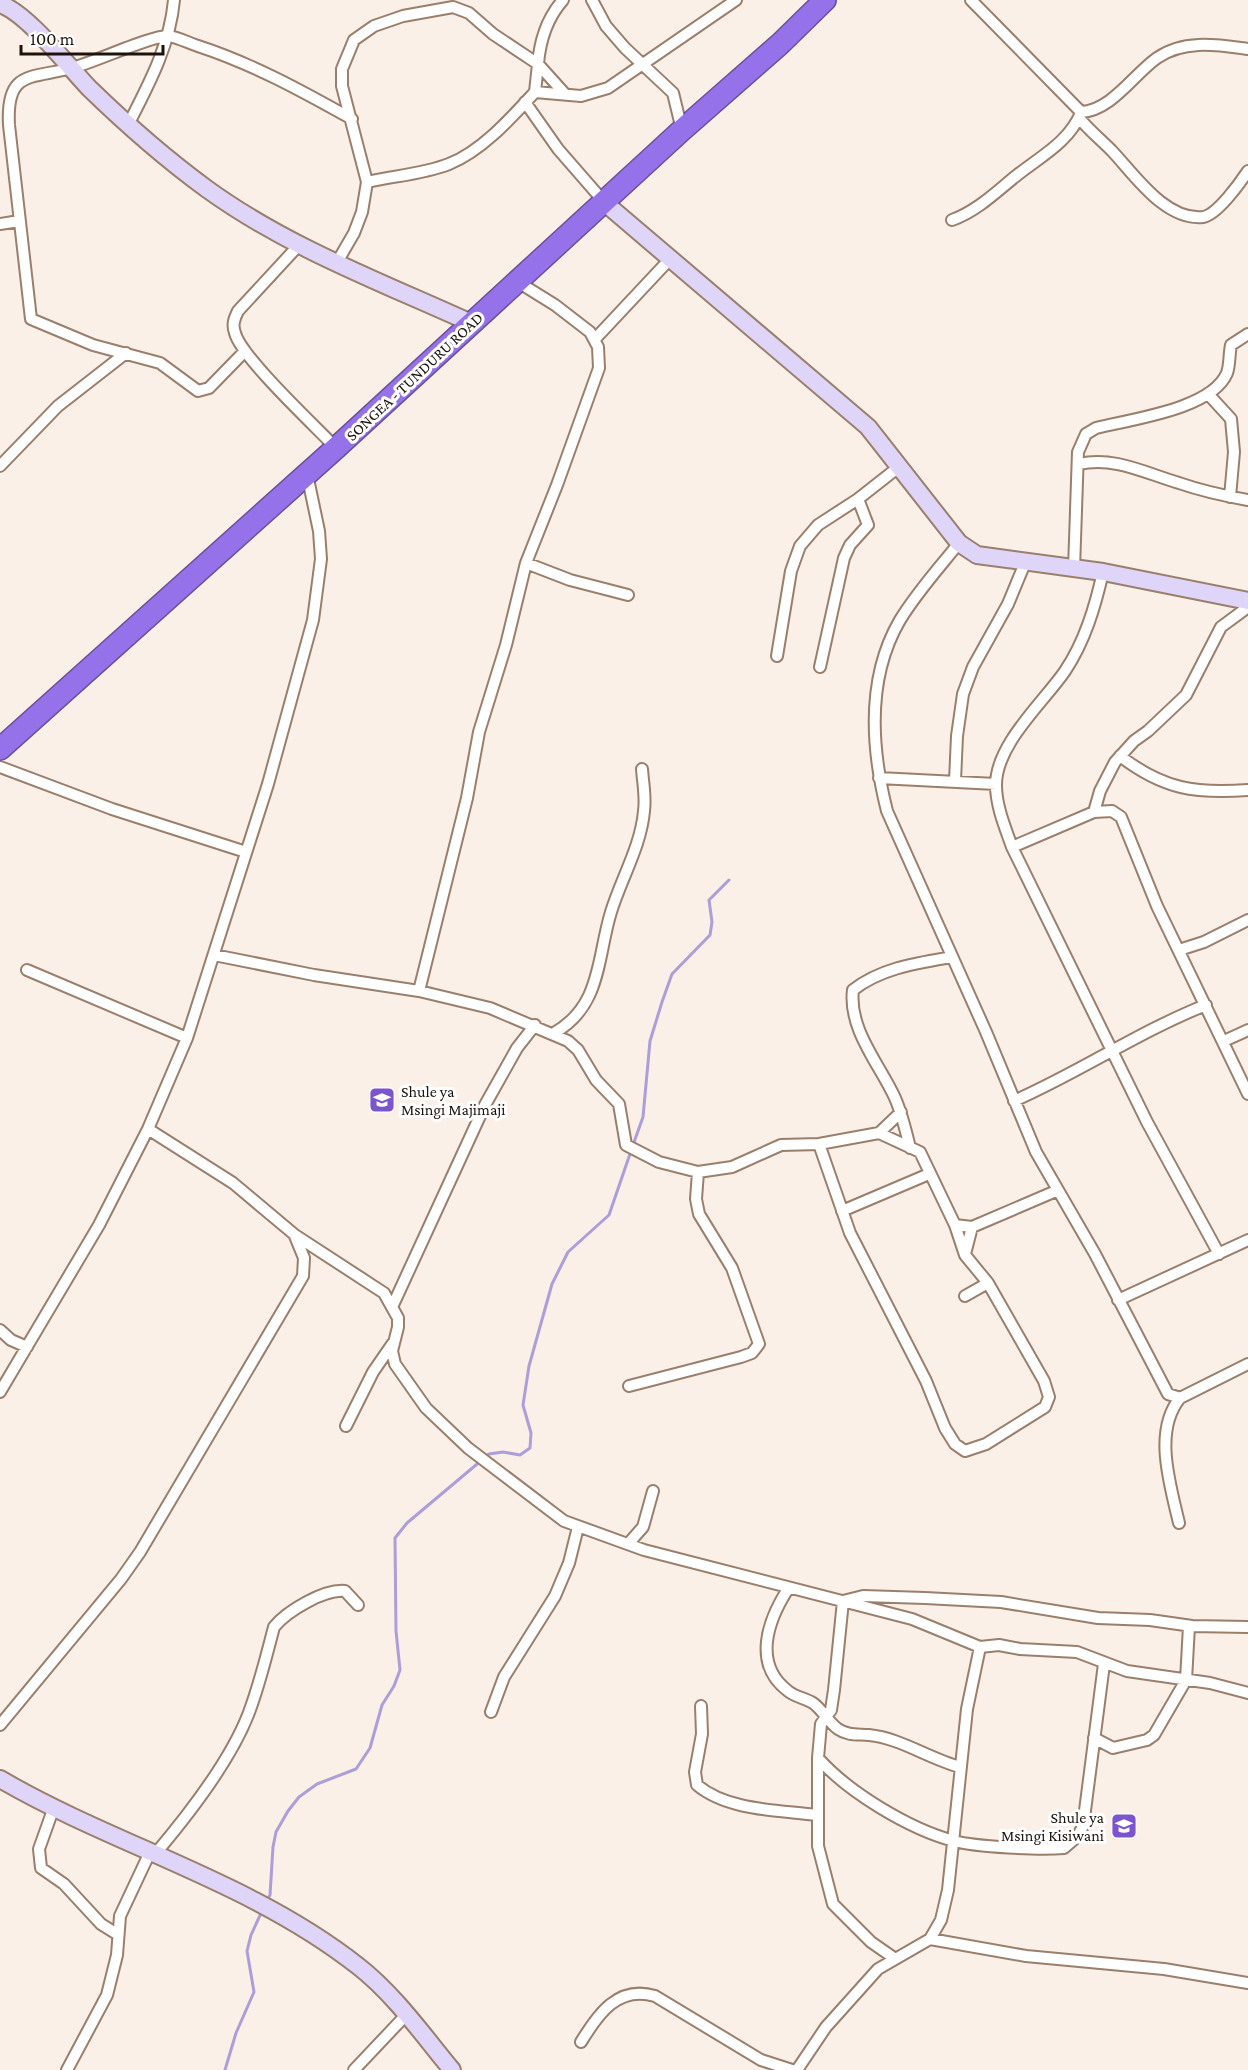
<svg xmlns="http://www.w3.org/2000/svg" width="1248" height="2070" font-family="'Crimson Pro',serif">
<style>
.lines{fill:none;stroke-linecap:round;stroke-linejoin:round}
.stream{stroke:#ab9eda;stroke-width:3}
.street-casing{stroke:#997f6c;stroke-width:14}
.secondary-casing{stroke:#997f6c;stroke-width:20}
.highway-casing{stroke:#6b519c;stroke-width:24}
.street{stroke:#fff;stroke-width:10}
.secondary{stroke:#dfd5f9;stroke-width:16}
.highway{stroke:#9572ea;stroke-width:21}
.labels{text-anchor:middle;stroke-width:6;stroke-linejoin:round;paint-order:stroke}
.street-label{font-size:16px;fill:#1c130c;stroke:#fff}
.poi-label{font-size:16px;fill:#1c130c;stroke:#fff;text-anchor:start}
</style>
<rect width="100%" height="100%" fill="#fbf0e7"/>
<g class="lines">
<!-- stream -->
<path class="stream" d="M 633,1145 L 643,1117 L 650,1041 L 662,1002 L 672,974 L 710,935 L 712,922 L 709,900 L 729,880
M 266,1902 L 270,1895 L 273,1847 L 276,1832 L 288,1811 L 299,1797 L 317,1784 L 356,1769 L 370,1748 L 382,1705 L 394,1686 L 400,1670 L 396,1631 L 395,1538 L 407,1523 L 489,1454 L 503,1452 L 520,1455 L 530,1448 L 531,1433 L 523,1405 L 529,1366 L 552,1284 L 568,1252 L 609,1215 L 631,1151
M 225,2070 L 236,2033 L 254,1992 L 247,1951 L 251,1935 L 262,1911"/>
<defs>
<path id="street" d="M 563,0 C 547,18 540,40 538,64 L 565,94
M 592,0 L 606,26 L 625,48 L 673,93 L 682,130
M 971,0 L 1081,112 C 1111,111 1134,74 1157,58 C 1184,39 1218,45 1248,49
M 535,92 L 581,96 L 608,88 L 736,0
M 525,102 L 558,149 L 605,203
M 1079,118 C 1089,130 1101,140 1112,151 C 1134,174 1165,221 1203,217 C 1217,215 1240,183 1248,171
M 129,123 C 149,84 170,45 174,0
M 952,220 C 977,211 996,192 1016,176 C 1041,156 1068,143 1081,113
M 0,224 L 19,221
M 299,245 L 238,311 C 234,319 232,325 235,333 C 241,357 315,426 336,448
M 336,264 L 354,233 L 362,212 L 367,182 L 342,86 L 342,69 L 354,40 L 374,26 L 403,16 L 453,7 L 469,13 L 493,34 L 538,64 L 535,92 C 512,117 482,151 449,164 C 424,174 393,176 367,182
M 595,339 L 670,259
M 245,351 L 209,388 L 198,391 L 160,363 L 93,345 L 31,319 L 9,125 C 6,70 30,79 72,68 C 92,63 153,35 168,36 C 177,37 189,43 198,46 C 253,64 302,91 352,119
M 1209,395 L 1231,419 L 1234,452 L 1230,497
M 1079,464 C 1114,456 1145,473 1179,483 C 1202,491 1225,496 1248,500
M 0,466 L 58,406 L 126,353
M 959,543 C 939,568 917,592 900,620 C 866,678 871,748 887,811 L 986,1032 L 1036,1152 L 1095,1254 L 1168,1394 L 1180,1398 L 1248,1364
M 526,563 L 570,580 L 628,595
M 1074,569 L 1078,452 L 1086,434 L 1096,428 C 1132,419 1212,409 1227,373 C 1230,365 1229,354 1231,345 L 1248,334
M 1103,572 C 1095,607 1085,641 1065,671 C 1043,703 996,744 996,785 C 996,806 1005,827 1012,847 L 1147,1122 L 1219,1254
M 777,656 L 791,571 L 800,546 L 818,525 L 858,499 L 900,466
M 820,667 L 844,558 L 850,545 L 868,525 L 858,499
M 1120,756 C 1163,789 1195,794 1248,790
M 0,767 L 112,809 L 246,852
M 879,778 L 996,784
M 955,781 L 957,736 L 963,694 L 973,667 L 1008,604 L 1025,563
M 1094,812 L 1100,791 L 1115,762 L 1134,741 L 1148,731 L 1186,695 L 1221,627 L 1248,607
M 1012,847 L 1094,812 L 1112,811 L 1121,817 L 1157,906 L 1248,1094
M 1179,950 L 1204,942 L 1248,920
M 214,955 L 314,975 L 419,991 L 467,798 L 479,732 L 506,645 L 526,563 L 557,485 L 599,368 L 598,347 L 590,332 L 555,305 L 518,282
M 27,970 L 187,1038
M 419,991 L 490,1008 L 568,1041 L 578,1050 L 596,1080 L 619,1104 L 626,1145 L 659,1162 L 698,1172 L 732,1167 L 781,1145 L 819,1144 L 879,1133 L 920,1152 L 955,1225
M 554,1033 C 602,1006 597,957 611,912 C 621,879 641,846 644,811 C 646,798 643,783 642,769
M 1224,1041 L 1248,1030
M 1014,1101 C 1080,1072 1140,1031 1206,1005
M 148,1129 L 233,1183 L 295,1235 L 384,1293 L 398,1318 L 398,1327 L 392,1351 L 395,1364 L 426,1408 L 468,1448 L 564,1521 L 644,1550 L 912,1619 L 980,1647 L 999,1645 L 1020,1649 L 1077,1652 L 1127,1671 L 1210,1683 L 1248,1693
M 879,1133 L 901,1112
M 819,1144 L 850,1233 L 926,1381 L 945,1428 L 955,1444 L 965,1451 L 986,1444 L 1045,1407 L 1049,1397 L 1044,1381 L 988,1283 L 965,1255 L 955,1225 L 972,1227 L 1056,1191
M 910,1148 C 906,1131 902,1114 895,1098 C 880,1065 848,1029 853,990 C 881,968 917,963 952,957
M 842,1211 L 929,1174
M 965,1254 L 972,1227
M 965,1296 L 988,1283
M 1118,1300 L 1248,1240
M 393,1305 L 485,1105 L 517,1048 L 535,1025
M 0,1330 L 11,1340 L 27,1347
M 629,1386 L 741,1357 L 752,1353 L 759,1344 L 732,1268 L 699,1214 L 696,1199 L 698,1172
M 0,1392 L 99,1225 L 148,1129 L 187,1038 L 268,784 L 313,620 L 321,559 L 319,531 L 307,474
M 346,1426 L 373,1372 L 393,1343
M 1179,1523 C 1170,1484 1153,1431 1180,1398
M 628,1544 L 643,1527 L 653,1491
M 788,1589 C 768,1620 752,1664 788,1691 C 795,1697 805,1698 813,1703 C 823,1710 828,1722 838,1729 C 848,1736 858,1734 869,1735 C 900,1738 930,1759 960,1767
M 701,1706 L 702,1734 L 695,1772 L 697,1785 C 728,1811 779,1810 817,1815
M 491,1712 L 504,1677 L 555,1596 L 569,1563 L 578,1527
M 0,1725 L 121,1579 L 140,1552 L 303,1276 L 304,1258 L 295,1236
M 1094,1738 L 1113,1748 L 1147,1740 L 1154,1735 L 1186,1680 L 1189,1626
M 818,1758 C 848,1792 909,1829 954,1841 C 976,1847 1040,1850 1064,1848 L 1078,1836 L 1083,1826 L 1104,1664
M 54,1807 L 39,1849 L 41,1868 L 64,1884 L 101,1924 L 117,1934
M 156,1853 C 189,1814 229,1763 248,1715 C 259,1687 266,1657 274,1627 C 287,1611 324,1589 345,1591 L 358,1605
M 930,1939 L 1026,1956 L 1164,1969 L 1248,1983
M 894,1958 L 871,1942 L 833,1904 L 818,1846 L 818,1758 L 821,1724 L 831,1710 L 834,1690 L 843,1601 L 863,1596 L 925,1598 L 1001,1602 L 1098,1618 L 1150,1620 L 1192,1626 L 1248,1627
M 581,2042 C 598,2014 618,1985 655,1996 L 761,2060 L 792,2070
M 67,2070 L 107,1995 L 117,1955 L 120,1916 L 151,1850
M 354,2070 L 406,2015
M 797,2070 L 826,2027 L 878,1969 L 930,1939 L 941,1920 L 948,1890 L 967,1709 L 980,1647"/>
<path id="secondary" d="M 0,4 C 27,13 68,66 89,88 C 125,123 166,159 207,189 C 287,247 381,282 471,323
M 605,203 L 868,427 L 959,543 L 977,555 L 1103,572 L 1248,601
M 0,1779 C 117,1847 250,1881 358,1966 C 394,1994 423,2035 452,2070"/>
<path id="highway" d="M 0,749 L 336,448 L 682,130 L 780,44 L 825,0"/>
</defs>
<!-- street casing -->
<use href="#street" class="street-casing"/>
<!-- secondary casing -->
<use href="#secondary" class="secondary-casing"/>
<!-- highway casing -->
<use href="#highway" class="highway-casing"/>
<!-- street -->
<use href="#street" class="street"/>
<!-- secondary -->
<use href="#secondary" class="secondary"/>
<!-- highway -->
<use href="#highway" class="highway"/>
</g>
<!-- icons -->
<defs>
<symbol id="school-square" viewBox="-11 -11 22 22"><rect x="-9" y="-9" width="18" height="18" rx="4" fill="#7b55ce" stroke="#fff"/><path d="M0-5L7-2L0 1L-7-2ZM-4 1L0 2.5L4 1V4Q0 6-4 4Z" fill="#fff"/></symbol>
</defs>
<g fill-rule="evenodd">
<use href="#school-square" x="367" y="1085" width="30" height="30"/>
<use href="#school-square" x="1109" y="1811" width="30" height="30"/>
</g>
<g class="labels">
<!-- street labels -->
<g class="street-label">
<text transform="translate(414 376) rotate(-43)" y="6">SONGEA - TUNDURU ROAD</text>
</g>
<!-- poi labels -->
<g class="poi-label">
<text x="401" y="1097">Shule ya<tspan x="401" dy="18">Msingi Majimaji</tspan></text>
<text x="1104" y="1823" text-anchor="end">Shule ya<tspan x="1104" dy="18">Msingi Kisiwani</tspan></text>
</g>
</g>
<!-- scale -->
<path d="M21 45v9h142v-9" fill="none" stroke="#1c130c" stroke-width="3"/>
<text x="30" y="45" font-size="18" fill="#1c130c" stroke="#ffffff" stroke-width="4.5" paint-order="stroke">100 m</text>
</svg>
